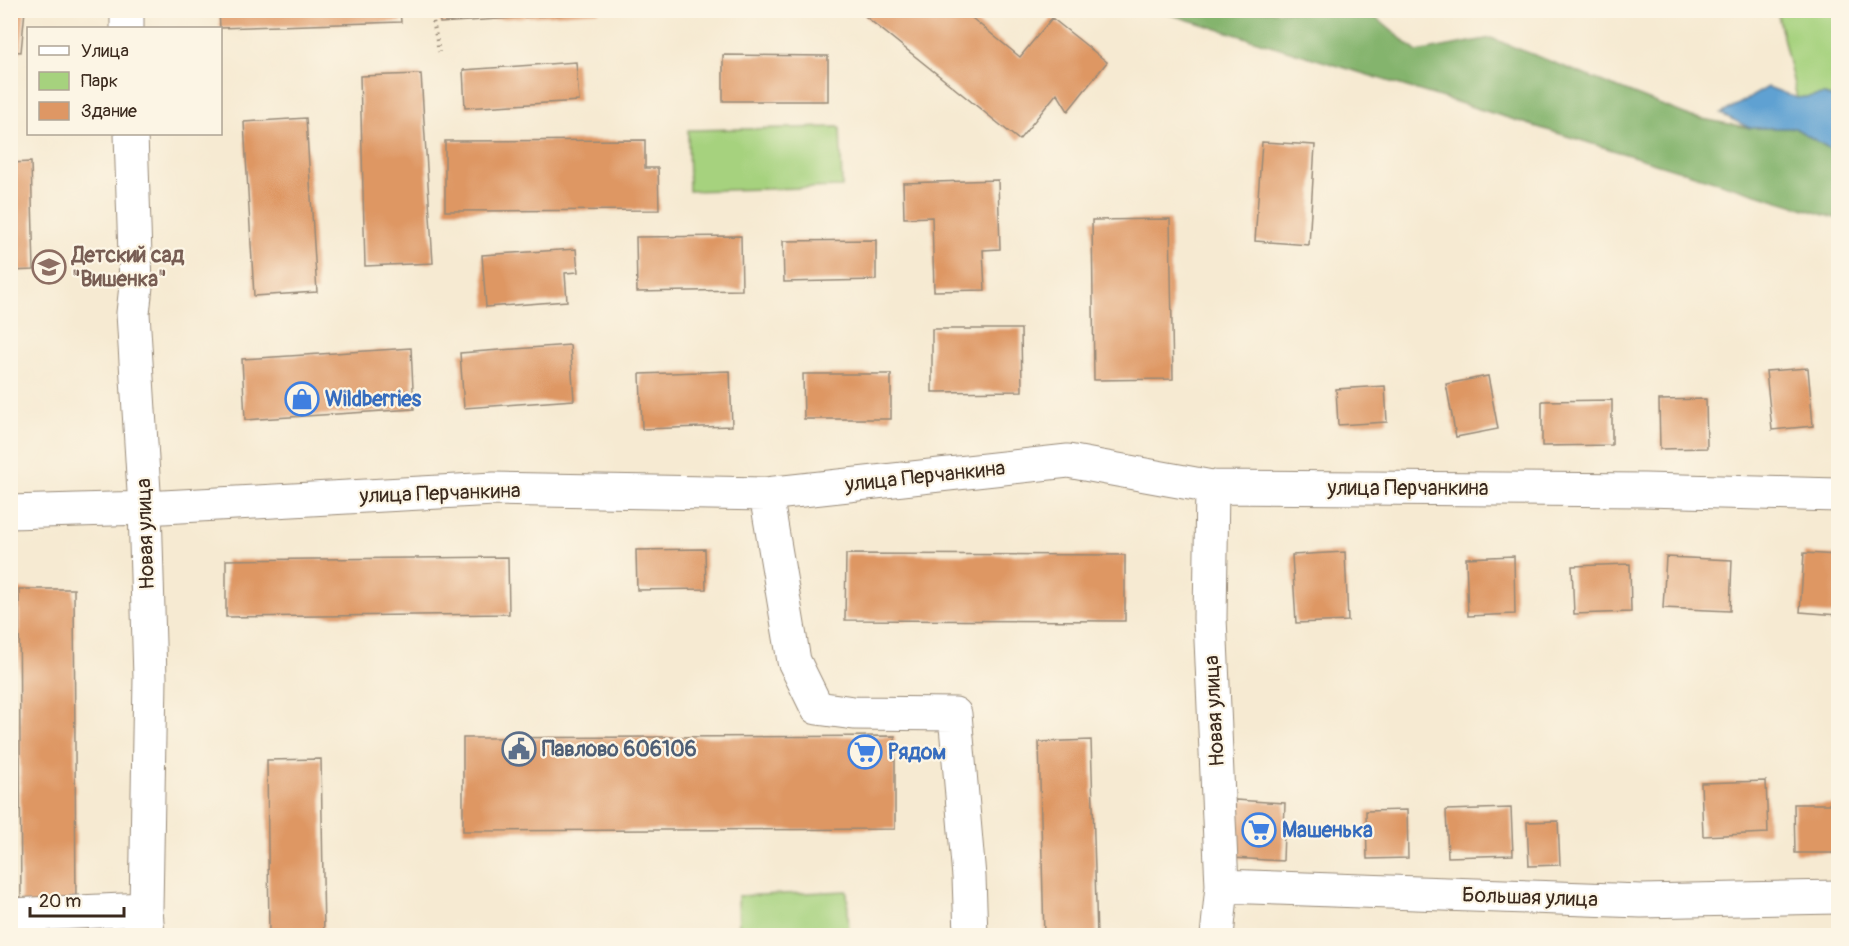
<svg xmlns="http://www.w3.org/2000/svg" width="1849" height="946" font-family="Pangolin,sans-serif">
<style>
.green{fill:#a6d27e;stroke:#707e4e;stroke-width:1.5}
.forest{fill:#84b46d;stroke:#606f46;stroke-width:1.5}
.water{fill:#5ea1d2;stroke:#4c6678;stroke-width:1.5}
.building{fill:#de9764}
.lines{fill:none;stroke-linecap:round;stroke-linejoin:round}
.minor-casing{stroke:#988a78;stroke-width:35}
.path{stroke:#988a78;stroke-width:4;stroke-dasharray:1.5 4.5;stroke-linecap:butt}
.minor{stroke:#fff;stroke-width:33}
.labels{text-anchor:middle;stroke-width:4.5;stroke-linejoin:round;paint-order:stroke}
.education-label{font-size:21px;font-weight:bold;fill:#785e54;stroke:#fcf5e5;text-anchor:start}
.shop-label{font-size:21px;font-weight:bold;fill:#366cbe;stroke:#fcf5e5;text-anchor:start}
.street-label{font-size:21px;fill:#3b2a1e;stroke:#fcf5e5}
.service-label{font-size:21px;font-weight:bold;fill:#4e5e75;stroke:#fcf5e5;text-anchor:start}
</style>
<rect width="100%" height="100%" fill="#fcf5e5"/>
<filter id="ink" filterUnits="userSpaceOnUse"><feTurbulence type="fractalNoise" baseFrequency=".0167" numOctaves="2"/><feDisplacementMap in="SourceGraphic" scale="12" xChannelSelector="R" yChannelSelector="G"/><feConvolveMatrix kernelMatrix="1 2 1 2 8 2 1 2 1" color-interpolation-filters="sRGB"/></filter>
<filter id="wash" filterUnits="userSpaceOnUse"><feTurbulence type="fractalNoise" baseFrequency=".008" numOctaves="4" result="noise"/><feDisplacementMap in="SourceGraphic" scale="24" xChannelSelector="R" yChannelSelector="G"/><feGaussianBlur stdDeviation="1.35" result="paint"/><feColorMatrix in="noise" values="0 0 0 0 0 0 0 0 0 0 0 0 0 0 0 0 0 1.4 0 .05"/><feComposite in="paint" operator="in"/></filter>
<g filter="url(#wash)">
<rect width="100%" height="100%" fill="#f6ead2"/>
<!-- green -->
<path class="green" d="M 1777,11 L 1838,11 L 1838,99 L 1824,95 L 1797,98 Z
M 840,127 L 842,187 L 689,191 L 688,130 Z
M 847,891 L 849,935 L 739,935 L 738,896 Z"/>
<!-- forest -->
<path class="forest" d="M 1159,11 L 1368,11 L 1417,52 L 1491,38 L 1692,117 L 1750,128 L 1795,128 L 1832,150 L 1838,151 L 1838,219 Z"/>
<!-- water -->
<path class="water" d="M 1768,87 L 1797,98 L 1824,95 L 1838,99 L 1838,151 L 1832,150 L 1795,128 L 1750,128 L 1721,114 Z"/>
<g id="blocks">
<!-- building -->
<path class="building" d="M 10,10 L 25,10 L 21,52 L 10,51 Z
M 219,10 L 400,10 L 401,22 L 220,28 Z
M 439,10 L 599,10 L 599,12 L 440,23 Z
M 869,10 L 962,10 L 1020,57 L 1052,18 L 1107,62 L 1068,111 L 1057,93 L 1019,140 L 865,16 Z
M 723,55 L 828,56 L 828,101 L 723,101 Z
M 576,62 L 579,101 L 465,108 L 463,70 Z
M 421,74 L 433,263 L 365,266 L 360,76 Z
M 306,118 L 317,292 L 254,296 L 244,122 Z
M 645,140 L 645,168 L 658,168 L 659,210 L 445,211 L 445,141 Z
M 1262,142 L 1315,145 L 1309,245 L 1255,241 Z
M 31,162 L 34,270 L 10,271 L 10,163 Z
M 998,180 L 1000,249 L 983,250 L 985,290 L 934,291 L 932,217 L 904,218 L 903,183 Z
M 1170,219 L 1173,379 L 1094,380 L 1092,220 Z
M 741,236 L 742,290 L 637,292 L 636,237 Z
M 876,240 L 876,280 L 784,282 L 783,241 Z
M 576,249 L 578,272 L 565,273 L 567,301 L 486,307 L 482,255 Z
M 932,329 L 1021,329 L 1022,391 L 932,392 Z
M 570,345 L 574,400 L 464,408 L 460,353 Z
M 411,348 L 414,409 L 245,420 L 242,359 Z
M 1808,368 L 1813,426 L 1772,430 L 1766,371 Z
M 730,371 L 732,426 L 642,429 L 640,374 Z
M 803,374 L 891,374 L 891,419 L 804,419 Z
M 1488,376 L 1498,429 L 1456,437 L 1446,384 Z
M 1385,386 L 1387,422 L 1338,425 L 1336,389 Z
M 1706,399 L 1707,448 L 1660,449 L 1659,400 Z
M 1612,400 L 1612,445 L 1542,446 L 1542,401 Z
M 705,549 L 706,589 L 637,590 L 636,550 Z
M 1345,552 L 1348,621 L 1296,623 L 1292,555 Z
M 1804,553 L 1838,555 L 1838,615 L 1800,612 Z
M 846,554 L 1125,555 L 1125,621 L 845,620 Z
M 1514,556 L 1515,614 L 1468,616 L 1466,558 Z
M 508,557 L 509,614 L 226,617 L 226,560 Z
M 1666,557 L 1732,560 L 1730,611 L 1663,608 Z
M 1630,564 L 1631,612 L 1574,614 L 1572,566 Z
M 19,589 L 74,589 L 76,910 L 21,911 Z
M 895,736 L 895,829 L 463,831 L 463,738 Z
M 1091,740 L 1097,936 L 1044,936 L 1039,742 Z
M 321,759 L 324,936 L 269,936 L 267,760 Z
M 1766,781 L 1768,833 L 1703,836 L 1701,783 Z
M 1235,800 L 1285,803 L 1283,861 L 1233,858 Z
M 1794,804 L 1838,804 L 1838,853 L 1795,853 Z
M 1511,808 L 1513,855 L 1448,857 L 1446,810 Z
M 1407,810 L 1408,858 L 1367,859 L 1366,811 Z
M 1558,821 L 1560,865 L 1529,866 L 1527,822 Z"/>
</g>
</g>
<g filter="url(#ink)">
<use href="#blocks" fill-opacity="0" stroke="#988a78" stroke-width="1.5"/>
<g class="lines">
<defs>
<path id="minor" d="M 127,10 L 127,28
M 131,134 L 136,286 L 133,313 L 145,508 L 150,678 L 146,909 L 148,936
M 1212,487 L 1210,618 L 1222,886 L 1217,936
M 766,494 L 794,661 L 817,708 L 854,713 L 955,714 L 969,877 L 971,936
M 10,512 L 145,508 L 494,489 L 766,494 L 1068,461 L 1212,487 L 1645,490 L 1838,495
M 1222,886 L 1641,901 L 1838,897
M 10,915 L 146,909"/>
</defs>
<!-- minor casing -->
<use href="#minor" class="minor-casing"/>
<!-- path -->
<path class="path" d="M 431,10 L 439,52"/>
<!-- minor -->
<use href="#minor" class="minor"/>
</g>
</g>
<!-- icons -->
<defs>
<symbol id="school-ring" viewBox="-11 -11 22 22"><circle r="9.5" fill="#fcf5e5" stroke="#8d6e63" stroke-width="1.5"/><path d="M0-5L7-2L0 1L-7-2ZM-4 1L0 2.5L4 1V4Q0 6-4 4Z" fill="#8d6e63"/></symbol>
<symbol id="shop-ring" viewBox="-11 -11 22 22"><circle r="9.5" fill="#fcf5e5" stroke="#3f7fe0" stroke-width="1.5"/><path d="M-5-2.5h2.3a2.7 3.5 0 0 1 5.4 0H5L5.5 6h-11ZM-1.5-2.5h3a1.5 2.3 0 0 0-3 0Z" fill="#3f7fe0"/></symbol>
<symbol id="civic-ring" viewBox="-11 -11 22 22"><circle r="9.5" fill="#fcf5e5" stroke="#5c6f8a" stroke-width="1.5"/><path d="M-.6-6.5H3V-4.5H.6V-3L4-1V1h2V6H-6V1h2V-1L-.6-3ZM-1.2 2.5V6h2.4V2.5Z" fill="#5c6f8a"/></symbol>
<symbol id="supermarket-ring" viewBox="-11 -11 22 22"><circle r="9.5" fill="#fcf5e5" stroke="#3f7fe0" stroke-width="1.5"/><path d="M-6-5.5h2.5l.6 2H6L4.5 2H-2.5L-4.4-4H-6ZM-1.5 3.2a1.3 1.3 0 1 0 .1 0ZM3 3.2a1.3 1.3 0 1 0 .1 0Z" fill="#3f7fe0"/></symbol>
</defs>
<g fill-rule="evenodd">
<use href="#school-ring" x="30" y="248" width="38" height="38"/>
<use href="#shop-ring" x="283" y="380" width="38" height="38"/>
<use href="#civic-ring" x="500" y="730" width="38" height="38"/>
<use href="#supermarket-ring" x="846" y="733" width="38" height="38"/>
<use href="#supermarket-ring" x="1240" y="811" width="38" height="38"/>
</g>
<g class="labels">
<!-- education labels -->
<g class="education-label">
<text x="72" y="262">Детский сад<tspan x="72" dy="24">"Вишенка"</tspan></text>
</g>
<!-- shop labels -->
<g class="shop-label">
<text x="325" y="406">Wildberries</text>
<text x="888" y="759">Рядом</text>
<text x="1282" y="837">Машенька</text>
</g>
<!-- street labels -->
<g class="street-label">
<text transform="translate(925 476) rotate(-6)" y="7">улица Перчанкина</text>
<text x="1408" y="495">улица Перчанкина</text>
<text transform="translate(440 493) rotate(-2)" y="7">улица Перчанкина</text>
<text transform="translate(145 534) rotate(-92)" y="7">Новая улица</text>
<text transform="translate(1214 711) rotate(-93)" y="7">Новая улица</text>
<text transform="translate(1530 897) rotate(2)" y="7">Большая улица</text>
</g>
<!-- service labels -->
<g class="service-label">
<text x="542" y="756">Павлово 606106</text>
</g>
</g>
<!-- margin -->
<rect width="1849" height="946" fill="none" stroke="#fcf5e5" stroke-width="36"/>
<!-- legend -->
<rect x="27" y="27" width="195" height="108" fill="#fcf5e5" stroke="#afa495" stroke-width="1.5"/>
<rect x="39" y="46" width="30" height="9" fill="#ffffff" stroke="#afa495" stroke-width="1.5"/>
<text x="81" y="57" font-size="18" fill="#3b2a1e">Улица</text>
<rect x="39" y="72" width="30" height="18" fill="#a6d27e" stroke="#afa495" stroke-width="1.5"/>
<text x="81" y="87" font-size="18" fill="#3b2a1e">Парк</text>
<rect x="39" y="102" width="30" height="18" fill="#de9764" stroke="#afa495" stroke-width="1.5"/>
<text x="81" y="117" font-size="18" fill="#3b2a1e">Здание</text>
<!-- scale -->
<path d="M30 907v9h94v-9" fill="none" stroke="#3b2a1e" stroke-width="3"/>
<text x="39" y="907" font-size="18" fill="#3b2a1e" stroke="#fcf5e5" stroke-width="4.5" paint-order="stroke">20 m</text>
</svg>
